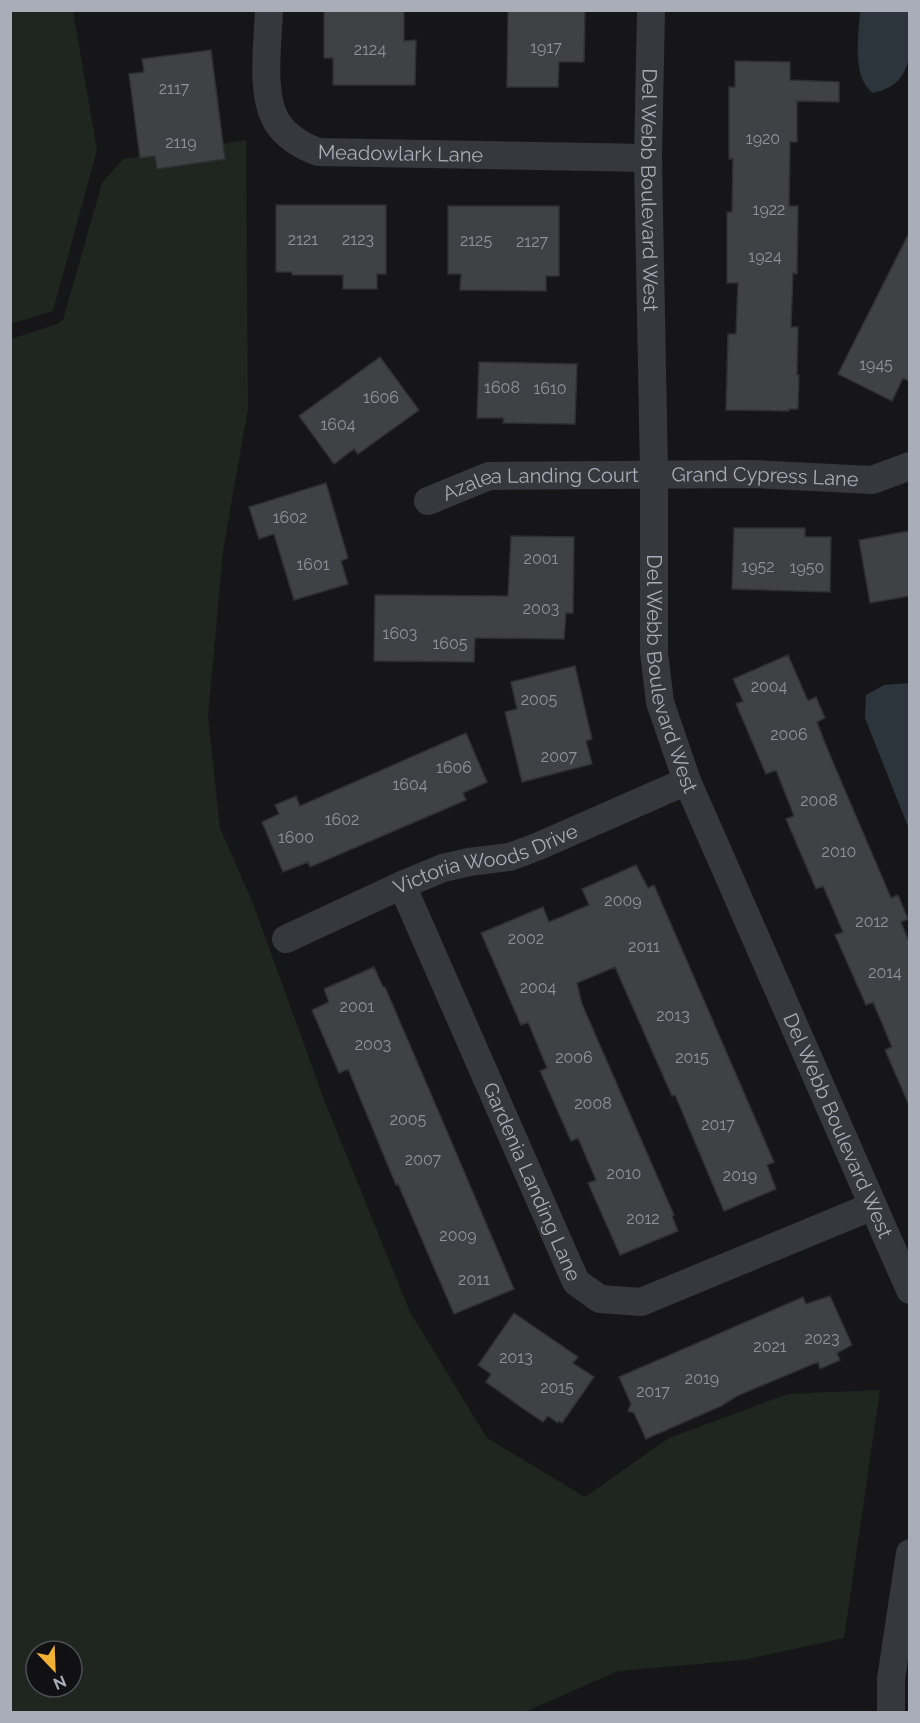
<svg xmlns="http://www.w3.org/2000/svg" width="920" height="1723" font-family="Raleway,sans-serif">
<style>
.green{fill:#1e261f;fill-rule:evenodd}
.water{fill:#2c353c}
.building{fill:#404145;stroke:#303034;stroke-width:1.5}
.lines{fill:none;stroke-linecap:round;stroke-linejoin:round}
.minor{stroke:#37383d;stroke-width:28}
.labels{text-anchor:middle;stroke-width:5;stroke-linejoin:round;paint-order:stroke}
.number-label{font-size:16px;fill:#8e929b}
.street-label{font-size:20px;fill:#a8adb8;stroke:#111113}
</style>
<rect width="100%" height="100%" fill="#161618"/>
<!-- green -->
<path class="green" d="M 11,10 L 73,11 L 97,150 L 53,311 L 11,324 Z
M 246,140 L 248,408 L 223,551 L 208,717 L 220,828 L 252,901 L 325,1102 L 410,1312 L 487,1438 L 585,1497 L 669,1438 L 788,1394 L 880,1390 L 844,1638 L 744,1660 L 618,1671 L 525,1712 L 11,1712 L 11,339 L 57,324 L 63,320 L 102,183 L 123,159 ZM 36,1651 L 72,1651 L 72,1687 L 36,1687 Z"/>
<!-- water -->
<path class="water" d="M 860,11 L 909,11 C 910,46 917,84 873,93 C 851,76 859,36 860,11 Z
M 909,683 L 910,683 L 909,829 L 865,718 L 866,695 L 884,685 Z"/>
<!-- building -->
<path class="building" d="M 324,10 L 404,10 L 404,41 L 416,40 L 415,85 L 333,85 L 333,58 L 324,58 Z
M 508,10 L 585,10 L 584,62 L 559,62 L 558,87 L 507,87 Z
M 211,50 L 225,159 L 157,169 L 155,156 L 140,158 L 129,74 L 144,72 L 142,59 Z
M 735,61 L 790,62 L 790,80 L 839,82 L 839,102 L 797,101 L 797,142 L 790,142 L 789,206 L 798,206 L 797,274 L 793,273 L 791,327 L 798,327 L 797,375 L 799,375 L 798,409 L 789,409 L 789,411 L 726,410 L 728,334 L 736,334 L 738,283 L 727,283 L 727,212 L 732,212 L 733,159 L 729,159 L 729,87 L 735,87 Z
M 276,205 L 386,205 L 386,274 L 377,274 L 377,289 L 343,289 L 343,275 L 292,275 L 292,272 L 276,272 Z
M 448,206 L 559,206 L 559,276 L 546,276 L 546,291 L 460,290 L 461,274 L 448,274 Z
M 909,233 L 909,381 L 903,378 L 892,401 L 838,374 Z
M 380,357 L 419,410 L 358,454 L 354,449 L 334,464 L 299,416 Z
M 479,362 L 577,364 L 575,424 L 503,423 L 504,418 L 477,418 Z
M 326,483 L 348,558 L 341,561 L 348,584 L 294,600 L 274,534 L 259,539 L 249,507 Z
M 734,528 L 805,528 L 805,537 L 831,537 L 830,592 L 732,589 Z
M 909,531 L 909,596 L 870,603 L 859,540 Z
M 511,536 L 574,537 L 573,613 L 566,613 L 564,639 L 475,638 L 474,662 L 374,661 L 375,595 L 508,596 Z
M 788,655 L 808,701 L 816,697 L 825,718 L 817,722 L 827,748 L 891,898 L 898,895 L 908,919 L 901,922 L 909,942 L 909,1105 L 885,1050 L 892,1047 L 873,1002 L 866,1005 L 835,935 L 843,932 L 823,886 L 816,889 L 786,819 L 794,816 L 776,770 L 766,774 L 736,704 L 743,701 L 733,679 Z
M 575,666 L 592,739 L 586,741 L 592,764 L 522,782 L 505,712 L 517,709 L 511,682 Z
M 466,733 L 487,782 L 463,793 L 466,800 L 310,867 L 308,862 L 283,872 L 262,822 L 279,814 L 275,805 L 296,796 L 300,806 Z
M 636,865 L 648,888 L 654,885 L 774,1162 L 767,1165 L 776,1189 L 724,1211 L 675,1095 L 672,1096 L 615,967 L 577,983 L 582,1004 L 674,1215 L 672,1216 L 678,1231 L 620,1255 L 588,1183 L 596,1180 L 578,1138 L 571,1141 L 540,1071 L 547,1068 L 528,1022 L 521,1025 L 481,933 L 543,907 L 549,922 L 589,905 L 582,889 Z
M 374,967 L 383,987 L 385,987 L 446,1129 L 514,1289 L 454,1314 L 398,1184 L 396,1185 L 348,1069 L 339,1073 L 312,1010 L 329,1002 L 324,989 Z
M 830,1296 L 852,1345 L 837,1353 L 840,1360 L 820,1369 L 818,1362 L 737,1396 L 721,1406 L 646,1439 L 634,1413 L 628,1411 L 631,1404 L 619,1377 L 803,1297 L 806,1304 Z
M 514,1313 L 578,1357 L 573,1363 L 594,1377 L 562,1423 L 559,1421 L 558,1423 L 548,1416 L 543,1422 L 525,1410 L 486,1382 L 491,1374 L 478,1365 Z"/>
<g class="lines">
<!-- minor -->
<g class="minor">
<path id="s1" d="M 269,10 C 268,42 260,95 277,122 C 287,138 302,146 318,152 L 648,158"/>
<path id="s2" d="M 651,10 L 648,158 L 654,473 L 654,653 L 660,702 L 687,781 L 910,1290"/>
<path id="s3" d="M 428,501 L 489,476 L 752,474 L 872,480 L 910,466"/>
<path id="s4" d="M 402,885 L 576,1282 L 600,1299 L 641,1302 L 873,1206"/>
<path id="s5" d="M 286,939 L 402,885 L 443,868 L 469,862 L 510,857 L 539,846 L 687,781"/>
<path d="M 891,1712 L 891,1679 L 910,1553"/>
</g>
</g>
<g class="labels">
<!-- number labels -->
<g class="number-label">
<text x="546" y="53">1917</text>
<text x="370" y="55">2124</text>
<text x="174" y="94">2117</text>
<text x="763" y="144">1920</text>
<text x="181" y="148">2119</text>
<text x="769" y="215">1922</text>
<text x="303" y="245">2121</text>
<text x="358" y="245">2123</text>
<text x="476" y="246">2125</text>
<text x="532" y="247">2127</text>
<text x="765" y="262">1924</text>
<text x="876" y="370">1945</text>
<text x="502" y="393">1608</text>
<text x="550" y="394">1610</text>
<text x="381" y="403">1606</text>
<text x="338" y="430">1604</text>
<text x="290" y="523">1602</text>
<text x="541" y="564">2001</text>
<text x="313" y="570">1601</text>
<text x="758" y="572">1952</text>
<text x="807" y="573">1950</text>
<text x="541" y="614">2003</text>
<text x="400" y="639">1603</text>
<text x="450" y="649">1605</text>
<text x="769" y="692">2004</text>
<text x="539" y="705">2005</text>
<text x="789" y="740">2006</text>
<text x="559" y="762">2007</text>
<text x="454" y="773">1606</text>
<text x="410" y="790">1604</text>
<text x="819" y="806">2008</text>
<text x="342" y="825">1602</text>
<text x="296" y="843">1600</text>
<text x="839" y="857">2010</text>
<text x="623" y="906">2009</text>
<text x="872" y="927">2012</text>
<text x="526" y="944">2002</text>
<text x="644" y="952">2011</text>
<text x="885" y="978">2014</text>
<text x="538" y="993">2004</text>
<text x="357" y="1012">2001</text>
<text x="673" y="1021">2013</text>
<text x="373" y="1050">2003</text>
<text x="574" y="1063">2006</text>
<text x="692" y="1063">2015</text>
<text x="593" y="1109">2008</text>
<text x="408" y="1125">2005</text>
<text x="718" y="1130">2017</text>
<text x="423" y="1165">2007</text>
<text x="624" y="1179">2010</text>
<text x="740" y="1181">2019</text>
<text x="643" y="1224">2012</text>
<text x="458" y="1241">2009</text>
<text x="474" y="1285">2011</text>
<text x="822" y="1344">2023</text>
<text x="770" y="1352">2021</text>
<text x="516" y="1363">2013</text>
<text x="702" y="1384">2019</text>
<text x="557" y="1393">2015</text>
<text x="653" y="1397">2017</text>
</g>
<!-- street labels -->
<g class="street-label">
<text dy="7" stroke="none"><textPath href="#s1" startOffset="248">Meadowlark Lane</textPath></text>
<text dy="7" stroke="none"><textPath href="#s2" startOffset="180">Del Webb Boulevard West</textPath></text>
<text dy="7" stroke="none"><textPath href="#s3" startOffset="342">Grand Cypress Lane</textPath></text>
<text dy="7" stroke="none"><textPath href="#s3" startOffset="116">Azalea Landing Court</textPath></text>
<text dy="7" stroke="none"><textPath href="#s2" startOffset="666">Del Webb Boulevard West</textPath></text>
<text dy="7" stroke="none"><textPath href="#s5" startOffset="216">Victoria Woods Drive</textPath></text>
<text dy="7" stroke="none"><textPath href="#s2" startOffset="1152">Del Webb Boulevard West</textPath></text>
<text dy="7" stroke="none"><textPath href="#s4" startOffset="324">Gardenia Landing Lane</textPath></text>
</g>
</g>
<!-- border -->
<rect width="920" height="1723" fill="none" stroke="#a8adb8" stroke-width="24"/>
<!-- north arrow -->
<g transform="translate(54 1669) rotate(157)"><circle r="28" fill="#111113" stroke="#4d4f55" stroke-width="1.5"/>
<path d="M0-4.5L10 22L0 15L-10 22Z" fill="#f2b134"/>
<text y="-9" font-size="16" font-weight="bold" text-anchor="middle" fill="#a8adb8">N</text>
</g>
</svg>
